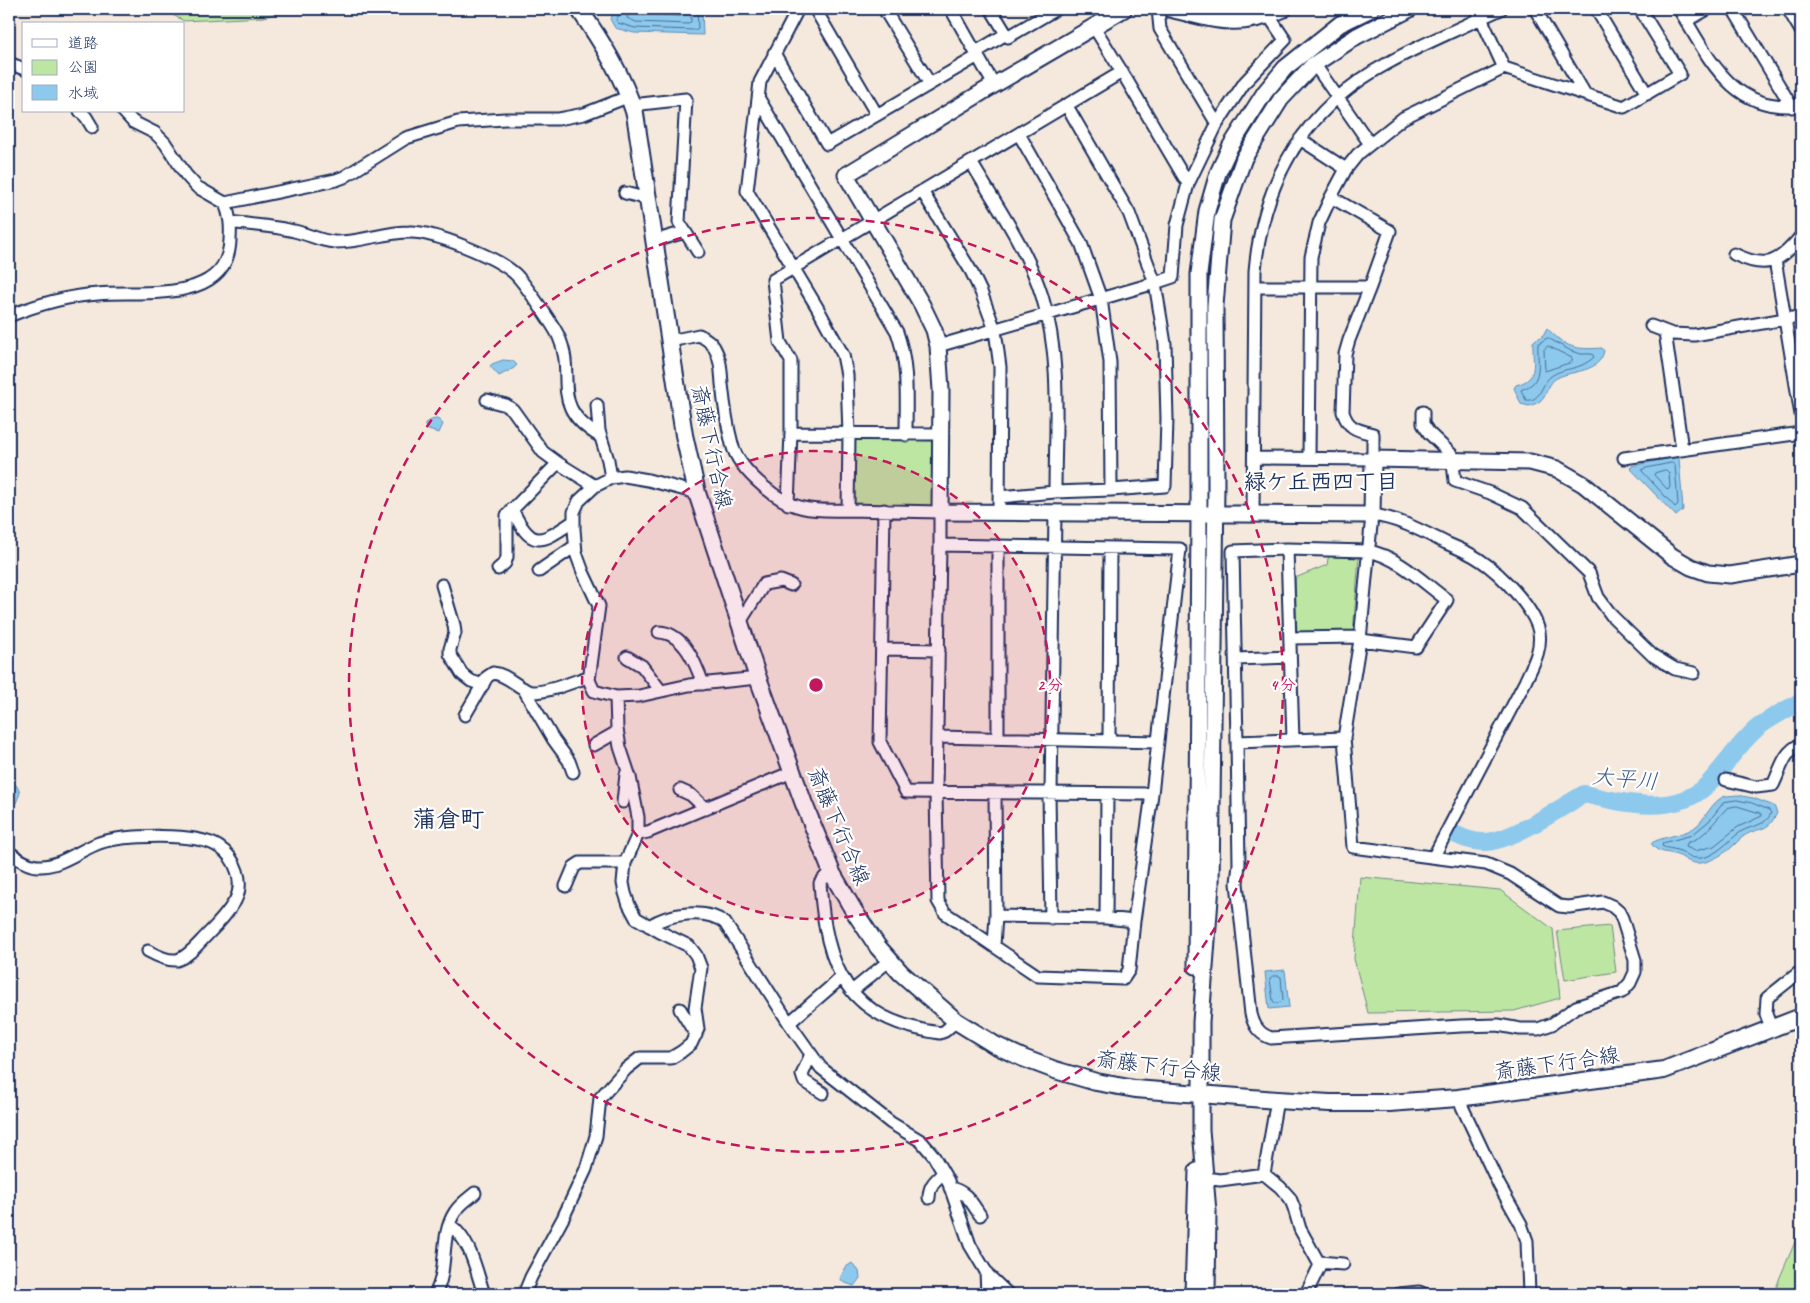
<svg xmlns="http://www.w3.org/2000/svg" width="1810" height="1303" font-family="Caveat,'Klee One',sans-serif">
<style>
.green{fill:#bde6a3;stroke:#6c8a80}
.water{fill:#8dc9ed;stroke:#5f8bb4}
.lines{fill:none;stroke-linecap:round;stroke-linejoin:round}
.shore{stroke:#496d97;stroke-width:1}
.river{stroke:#8dc9ed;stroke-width:18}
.minor-casing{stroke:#1b2f5e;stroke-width:15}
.tertiary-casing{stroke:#1b2f5e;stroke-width:19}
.secondary-casing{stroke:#1b2f5e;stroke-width:20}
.minor{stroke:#fff;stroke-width:11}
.tertiary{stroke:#fff;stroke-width:15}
.secondary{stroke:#fff;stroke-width:16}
.ring{fill:none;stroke:#c2185b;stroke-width:2.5;stroke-dasharray:9 6}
.labels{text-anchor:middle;stroke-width:4.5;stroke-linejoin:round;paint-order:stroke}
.street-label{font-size:21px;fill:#1b2f5e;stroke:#fff}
.neighbourhood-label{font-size:22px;font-weight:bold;fill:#1b2f5e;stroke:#fff}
.water-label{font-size:22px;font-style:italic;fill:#3d5d89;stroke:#fff}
.quarter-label{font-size:24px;font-weight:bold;fill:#1b2f5e;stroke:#fff}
.centre{fill:#c2185b;stroke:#fff;stroke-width:2.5}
.ring-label{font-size:15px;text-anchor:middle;font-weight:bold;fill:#c2185b;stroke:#fff;stroke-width:4.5;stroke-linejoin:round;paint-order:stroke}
</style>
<rect width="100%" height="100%" fill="#f5e9dd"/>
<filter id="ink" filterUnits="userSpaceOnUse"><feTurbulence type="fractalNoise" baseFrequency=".02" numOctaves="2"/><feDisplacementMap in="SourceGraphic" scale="10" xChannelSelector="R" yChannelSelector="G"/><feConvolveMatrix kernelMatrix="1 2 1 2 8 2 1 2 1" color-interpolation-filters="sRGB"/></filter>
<g filter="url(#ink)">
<!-- green -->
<path class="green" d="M 162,9 L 289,9 L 264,17 L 184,21 Z
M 853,439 L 935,441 L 933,506 L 852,505 Z
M 1329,553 L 1359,556 L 1353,634 L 1297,635 L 1295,578 L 1327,565 Z
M 1360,877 L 1500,890 L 1553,929 L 1560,998 L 1514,1011 L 1368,1013 L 1354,959 Z
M 1610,926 L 1616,972 L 1565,980 L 1557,931 Z
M 1801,1228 L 1801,1294 L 1774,1294 L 1780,1277 Z"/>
<!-- water -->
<path class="water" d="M 619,9 L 702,9 L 703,35 L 634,33 L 615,28 L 610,19 L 613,14 Z
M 1547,328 C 1566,348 1575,350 1602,348 L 1604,351 C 1599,373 1574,370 1559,377 C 1548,381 1548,394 1540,401 C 1537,403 1533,405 1529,406 L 1521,404 L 1514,388 L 1516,385 C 1540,379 1532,363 1533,342 L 1536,339 L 1542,337 Z
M 503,360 L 513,361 L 517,365 L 514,368 L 499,376 L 490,366 L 492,364 Z
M 434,419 L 438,419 L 443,424 L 439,433 L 428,430 L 425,426 L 425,423 Z
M 1675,457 L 1679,458 L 1683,510 L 1676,516 L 1630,468 L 1632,466 Z
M 10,782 L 17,786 L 20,793 L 16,803 L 12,806 L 9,805 L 9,783 Z
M 1737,795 L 1753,798 L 1774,806 L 1777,813 C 1767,834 1759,826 1744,836 C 1740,839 1736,843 1732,847 C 1723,855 1703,867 1691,862 C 1686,861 1682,856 1677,855 C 1667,851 1657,854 1651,843 C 1663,837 1676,836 1688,831 C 1704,825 1708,806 1721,798 C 1725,795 1732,796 1737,795 Z
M 1285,970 L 1289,1007 L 1269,1009 L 1265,972 Z
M 852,1263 L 859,1271 L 860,1278 L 854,1286 L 843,1282 L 840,1278 L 846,1267 Z"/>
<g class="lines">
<!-- shore -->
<path class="shore" d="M 622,9 L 621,13 L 616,19 L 618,23 L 635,28 L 695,30 L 698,28 L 697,9
M 628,9 L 627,18 L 636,22 L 688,24 L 691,22 L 691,9
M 636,9 L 638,14 L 681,16 L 683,14 L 683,9
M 1548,338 L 1571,351 L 1581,354 L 1592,354 L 1594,357 C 1578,372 1564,366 1550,377 C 1541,384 1541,402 1526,400 L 1521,390 C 1525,388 1528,387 1532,384 C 1542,375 1537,357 1538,344 Z
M 1548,346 L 1572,358 L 1572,362 L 1545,371 L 1544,350 Z
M 1672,463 L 1675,465 L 1678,504 L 1675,507 L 1642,471 L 1643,469 Z
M 1666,470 L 1669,473 L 1670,487 L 1668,490 L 1654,475 L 1655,473 Z
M 1737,800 L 1752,803 L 1769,810 L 1771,813 C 1766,826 1753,825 1742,831 C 1729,839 1711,864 1691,857 C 1687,855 1682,851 1677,850 C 1672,848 1667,849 1662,846 L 1663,843 L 1692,835 L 1709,821 L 1724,802 Z
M 1737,806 L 1760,813 L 1762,816 L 1738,827 L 1714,846 L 1695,851 L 1686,847 L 1687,843 C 1705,838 1714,821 1727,808 Z
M 1273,976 L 1279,976 L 1281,977 L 1283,1000 L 1281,1002 L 1275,1003 L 1273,1001 L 1270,979 Z"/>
<!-- river -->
<path class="river" d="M 1450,832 C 1461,837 1471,842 1483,842 C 1509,843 1560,808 1584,794 C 1622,803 1676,817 1708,784 C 1725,766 1737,746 1756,729 C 1768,718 1787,710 1801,701"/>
<defs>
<path id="minor" d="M 798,9 L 760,82 L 747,191 L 817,307 L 843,355 L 847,375 L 849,435 L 848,510 L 940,512 L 940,545 L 1180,549 L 1152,794 L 1134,921 L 1129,970 L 1123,979 L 1038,976 L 945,913 L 938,901 L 936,792 L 940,545
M 815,9 L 877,115
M 951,9 L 994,85
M 991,9 L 1008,37 L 1056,9
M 1158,9 L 1160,29 L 1217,124
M 1476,9 L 1481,18 L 1501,9
M 1535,9 L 1585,94
M 1596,9 L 1647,94
M 1679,9 C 1709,58 1732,114 1801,105
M 1733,9 L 1792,107
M 1788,9 L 1801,31
M 1686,21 L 1708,9
M 1094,27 L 1122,72
M 976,52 L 1006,34
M 774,53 L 827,144 L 930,84 L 884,9
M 9,63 L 24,69
M 1315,65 L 1370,144
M 930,84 L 978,56
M 759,99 L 897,332 C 909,366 906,400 906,435
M 632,105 L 686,99 L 679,222 L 698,252
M 80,111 L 86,117 L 92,127
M 123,111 L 133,122 L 155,133 L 165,143 L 186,175 L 197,187 L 225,203 L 336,180 L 344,177 L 406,138 L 458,122 L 505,119 L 558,119 L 584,114 L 630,96
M 1019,134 L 1081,243 L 1101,299 L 1110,362 L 1111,490 L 1165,486 L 1167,419 L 1165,344 L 1155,283 L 1129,213 L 1067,106
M 1300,139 L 1346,169
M 971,162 C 996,205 1027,248 1042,296 C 1062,359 1055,427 1055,492 L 1111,490
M 922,191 L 971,271 L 981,292 L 995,330 L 1000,367 L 999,512
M 625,193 L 648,199
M 230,222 C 251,225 274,226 294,231 C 308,234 320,241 334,242 C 359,243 384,232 409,232 C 433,231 496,257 514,273 C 522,279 553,325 558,335 C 578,377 546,405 601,437
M 654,241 L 685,232
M 1734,254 C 1767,270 1779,263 1801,236
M 1256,287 L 1370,287 L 1390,231 L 1331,197
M 9,316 C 36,305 68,296 98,294 C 142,290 228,305 230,240 C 231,225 230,216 225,203
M 1801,317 L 1785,319 L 1801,415
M 1651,326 L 1672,334 L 1694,335 L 1785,319 L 1775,260
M 1665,332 L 1682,449
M 670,341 L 699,335 C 705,338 711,342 714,347 C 721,359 721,371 722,384 C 724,403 727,425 732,444 C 736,461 750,475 763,486 C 792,511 811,511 848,510
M 938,346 L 1155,283 L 1173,277 L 1177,225 L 1188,184 L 1217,124 L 1245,82 L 1285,40 L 1269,16
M 487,400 L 506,405 L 513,410 L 543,452 L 558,463
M 597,405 L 599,431 L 608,460 L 611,478
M 1423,412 L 1423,424 L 1429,433 L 1452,455 L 1455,481 L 1490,493 L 1522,508 L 1589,573 L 1598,597 L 1612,616 L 1652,655 L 1675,669 L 1694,673
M 940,434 L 791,433 L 791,361 L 780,342 L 773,280 L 1122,72 L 1188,184
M 1254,458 L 1373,459 L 1373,434 C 1358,430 1348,429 1343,412 L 1345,354 L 1349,340 L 1370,287
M 1309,458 L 1311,257 L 1319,223 L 1331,197 L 1346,169 L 1358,154 L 1403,118 L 1504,68
M 1624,458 L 1801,433
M 999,497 L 1055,492
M 788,504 L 791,433
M 512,509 C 532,551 541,543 574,521
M 884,510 L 880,742 L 906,792 L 1152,794
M 1253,514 L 1255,271 C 1263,179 1306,107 1388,63 C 1418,46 1450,33 1481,18 L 1504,68 L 1624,107 L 1680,74 L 1640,9
M 998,547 L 998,738
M 1287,549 L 1293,740
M 498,569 L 505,563 L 507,557 L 507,515 L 558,463 L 595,486
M 539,571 L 575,546
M 442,585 L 454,625 L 455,633 L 450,649 L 450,654 L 462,674 L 471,681 L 483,685
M 740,622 L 764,584 L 781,581 L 791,585
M 659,632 C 684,633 696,664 703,684
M 1290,638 L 1360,637
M 882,649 L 939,650
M 627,657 L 642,666 L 661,691
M 1236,659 L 1290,657
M 523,688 L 553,739 L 569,761 L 573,772
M 616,697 L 594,691 L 589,680 L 599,606 L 583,572 L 576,553 L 574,529 L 574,512 L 579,501 L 595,486 L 611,478 L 625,476 L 648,480 L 697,493
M 465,715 L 487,677 L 493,673 C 506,674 516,686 528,691 C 541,696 574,681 588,677
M 938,737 L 1158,742
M 1344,738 L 1237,742 L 1233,551 L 1287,549 L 1368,551 C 1397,556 1424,583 1447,600 L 1416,647 L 1360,640
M 1109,739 L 1110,549
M 1237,742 L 1239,864 L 1237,883 L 1251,1014 C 1254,1026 1259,1034 1271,1038 L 1461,1026 L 1498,1025 L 1520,1029 L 1538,1029 L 1552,1024 L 1576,1007 L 1622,992 L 1630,983 L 1635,972 L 1635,960 L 1622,918 L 1619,912 L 1612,906 L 1603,902 L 1569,907 L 1559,906 L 1510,874 L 1486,864 L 1353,847 L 1344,738 L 1360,640 L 1372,515 C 1398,518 1422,531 1446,543 C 1458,548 1470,553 1480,560 C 1500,573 1535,609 1539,632 C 1542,651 1532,666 1525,682 L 1434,856
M 594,745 L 617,732
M 1726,780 L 1756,787 L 1773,785 C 1781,769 1783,752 1801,744
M 680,790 L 691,795 L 706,809
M 1049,793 L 1051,918
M 1051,793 L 1055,513
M 623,802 L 626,774
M 638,834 L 648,832 L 792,772
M 9,852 C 18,859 28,866 39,866 C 60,867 80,850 99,843 C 124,835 197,832 219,847 C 236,858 245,882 235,901 C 228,913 216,926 206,936 C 198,944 188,957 177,960 C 167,961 157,956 148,951
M 831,870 L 820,883 C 826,969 847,1020 940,1033 L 945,1031 L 956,1021
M 566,886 L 574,867 L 580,863 L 625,863
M 996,916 L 1106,918 L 1134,921
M 1106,918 L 1107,795
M 649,926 C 668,914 706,907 725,923 L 789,1023 L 821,1068 L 891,1123 L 921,1141 L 933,1155 L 948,1181 L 970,1245 L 988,1275 L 1008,1294
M 994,945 L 996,916 L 995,793
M 852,991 L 890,960
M 680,1009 L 696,1035
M 789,1023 L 841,978
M 1772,1030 L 1766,1014 L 1767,998 L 1801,971
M 811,1054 L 802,1075 L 804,1081 L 823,1093
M 1458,1098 L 1499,1185 L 1521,1224 L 1527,1241 L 1529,1294
M 1277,1100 L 1264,1174 L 1280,1187 L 1290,1198 L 1294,1208 L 1300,1229 L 1320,1265 L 1306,1294
M 1205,1178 L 1220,1180 L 1264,1174
M 950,1188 C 966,1191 971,1202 980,1215
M 929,1198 C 929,1185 935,1181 943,1173
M 450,1225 C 471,1240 476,1271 484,1294
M 1319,1262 L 1343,1264
M 986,1271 L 987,1294
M 435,1294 C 449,1269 439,1236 455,1212 C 460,1204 468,1199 475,1193
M 524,1294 L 531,1277 L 563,1218 L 586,1169 L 596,1136 L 600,1098 L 626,1069 L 640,1058 L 671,1058 L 681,1052 L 691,1044 L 698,1029 L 695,1008 L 701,968 L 696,955 L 689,946 L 660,932 L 636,918 L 629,905 L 625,893 L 623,883 L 625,863 L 638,834 L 638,817 L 630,777 L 620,747 L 617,729 L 616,697 L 639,696 L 689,685 L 758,678
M 1399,1294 L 1419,1292 L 1424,1294"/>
<path id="tertiary" d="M 1124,9 L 994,85 L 846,175 L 922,305 L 934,330 L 938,346 L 941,390 L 940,512 L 1372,515 L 1373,459 L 1530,462 L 1557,469 L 1583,484 L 1672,556 L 1691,567 L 1708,573 L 1730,575 L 1801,564
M 1170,9 C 1215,20 1240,30 1284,9
M 1196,966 L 1199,514 L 1199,274 L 1207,211 L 1218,173 L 1230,147 L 1265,92 L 1285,68 L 1340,24 L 1371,9
M 1193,1294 L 1197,1171
M 1207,1294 L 1208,1212 L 1201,1130 L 1201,1022 L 1211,885 L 1216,487 L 1215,306 L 1222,220 L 1244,158 L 1281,99 L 1313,65 L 1357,36 L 1410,9"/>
<path id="secondary" d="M 579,9 C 602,42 623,76 635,114 L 684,435 L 697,493 L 758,678 L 804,804 L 832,873 L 854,911 L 878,947 L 901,973 L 956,1021 L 995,1045 L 1023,1058 L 1055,1070 L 1096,1082 L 1135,1089 L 1277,1100 L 1330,1103 L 1389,1103 L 1458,1098 L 1664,1070 L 1801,1017"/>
</defs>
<!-- minor casing -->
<use href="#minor" class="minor-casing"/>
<!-- tertiary casing -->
<use href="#tertiary" class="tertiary-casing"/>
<!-- secondary casing -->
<use href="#secondary" class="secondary-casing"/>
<!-- minor -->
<use href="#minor" class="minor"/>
<!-- tertiary -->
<use href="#tertiary" class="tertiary"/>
<!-- secondary -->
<use href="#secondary" class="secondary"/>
</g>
</g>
<!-- distance rings -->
<circle cx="816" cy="685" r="234" fill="#c2185b" fill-opacity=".12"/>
<g class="ring">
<circle cx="816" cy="685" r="234"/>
<circle cx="816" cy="685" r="467"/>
</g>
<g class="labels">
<!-- street labels -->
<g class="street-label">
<text transform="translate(712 447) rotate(78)" y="7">斎藤下行合線</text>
<text transform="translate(839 826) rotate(67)" y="7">斎藤下行合線</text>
<text transform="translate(1557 1063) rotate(-8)" y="7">斎藤下行合線</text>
<text transform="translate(1159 1066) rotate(7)" y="7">斎藤下行合線</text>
</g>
<!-- neighbourhood labels -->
<g class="neighbourhood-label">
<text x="1321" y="489">緑ケ丘西四丁目</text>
</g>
<!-- water labels -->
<g class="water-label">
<text transform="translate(1625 778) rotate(5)" y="8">大平川</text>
</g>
<!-- quarter labels -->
<g class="quarter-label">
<text x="448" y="827">蒲倉町</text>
</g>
</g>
<circle cx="816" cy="685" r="8" class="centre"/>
<g class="ring-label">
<text x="1050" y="690">2 分</text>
<text x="1283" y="690">4 分</text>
</g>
<!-- margin -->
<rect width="1810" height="1303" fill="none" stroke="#fff" stroke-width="30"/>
<rect x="15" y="15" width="1780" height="1273" fill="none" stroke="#1b2f5e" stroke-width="2" filter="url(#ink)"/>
<!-- legend -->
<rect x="22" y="22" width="162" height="90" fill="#ffffff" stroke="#a4acbf"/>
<rect x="32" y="39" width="25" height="8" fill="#ffffff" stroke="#a4acbf"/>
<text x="68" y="48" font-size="15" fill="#1b2f5e">道路</text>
<rect x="32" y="60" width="25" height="15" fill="#bde6a3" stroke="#a4acbf"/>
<text x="68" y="72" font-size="15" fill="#1b2f5e">公園</text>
<rect x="32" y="85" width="25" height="15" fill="#8dc9ed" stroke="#a4acbf"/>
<text x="68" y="98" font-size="15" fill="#1b2f5e">水域</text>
</svg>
